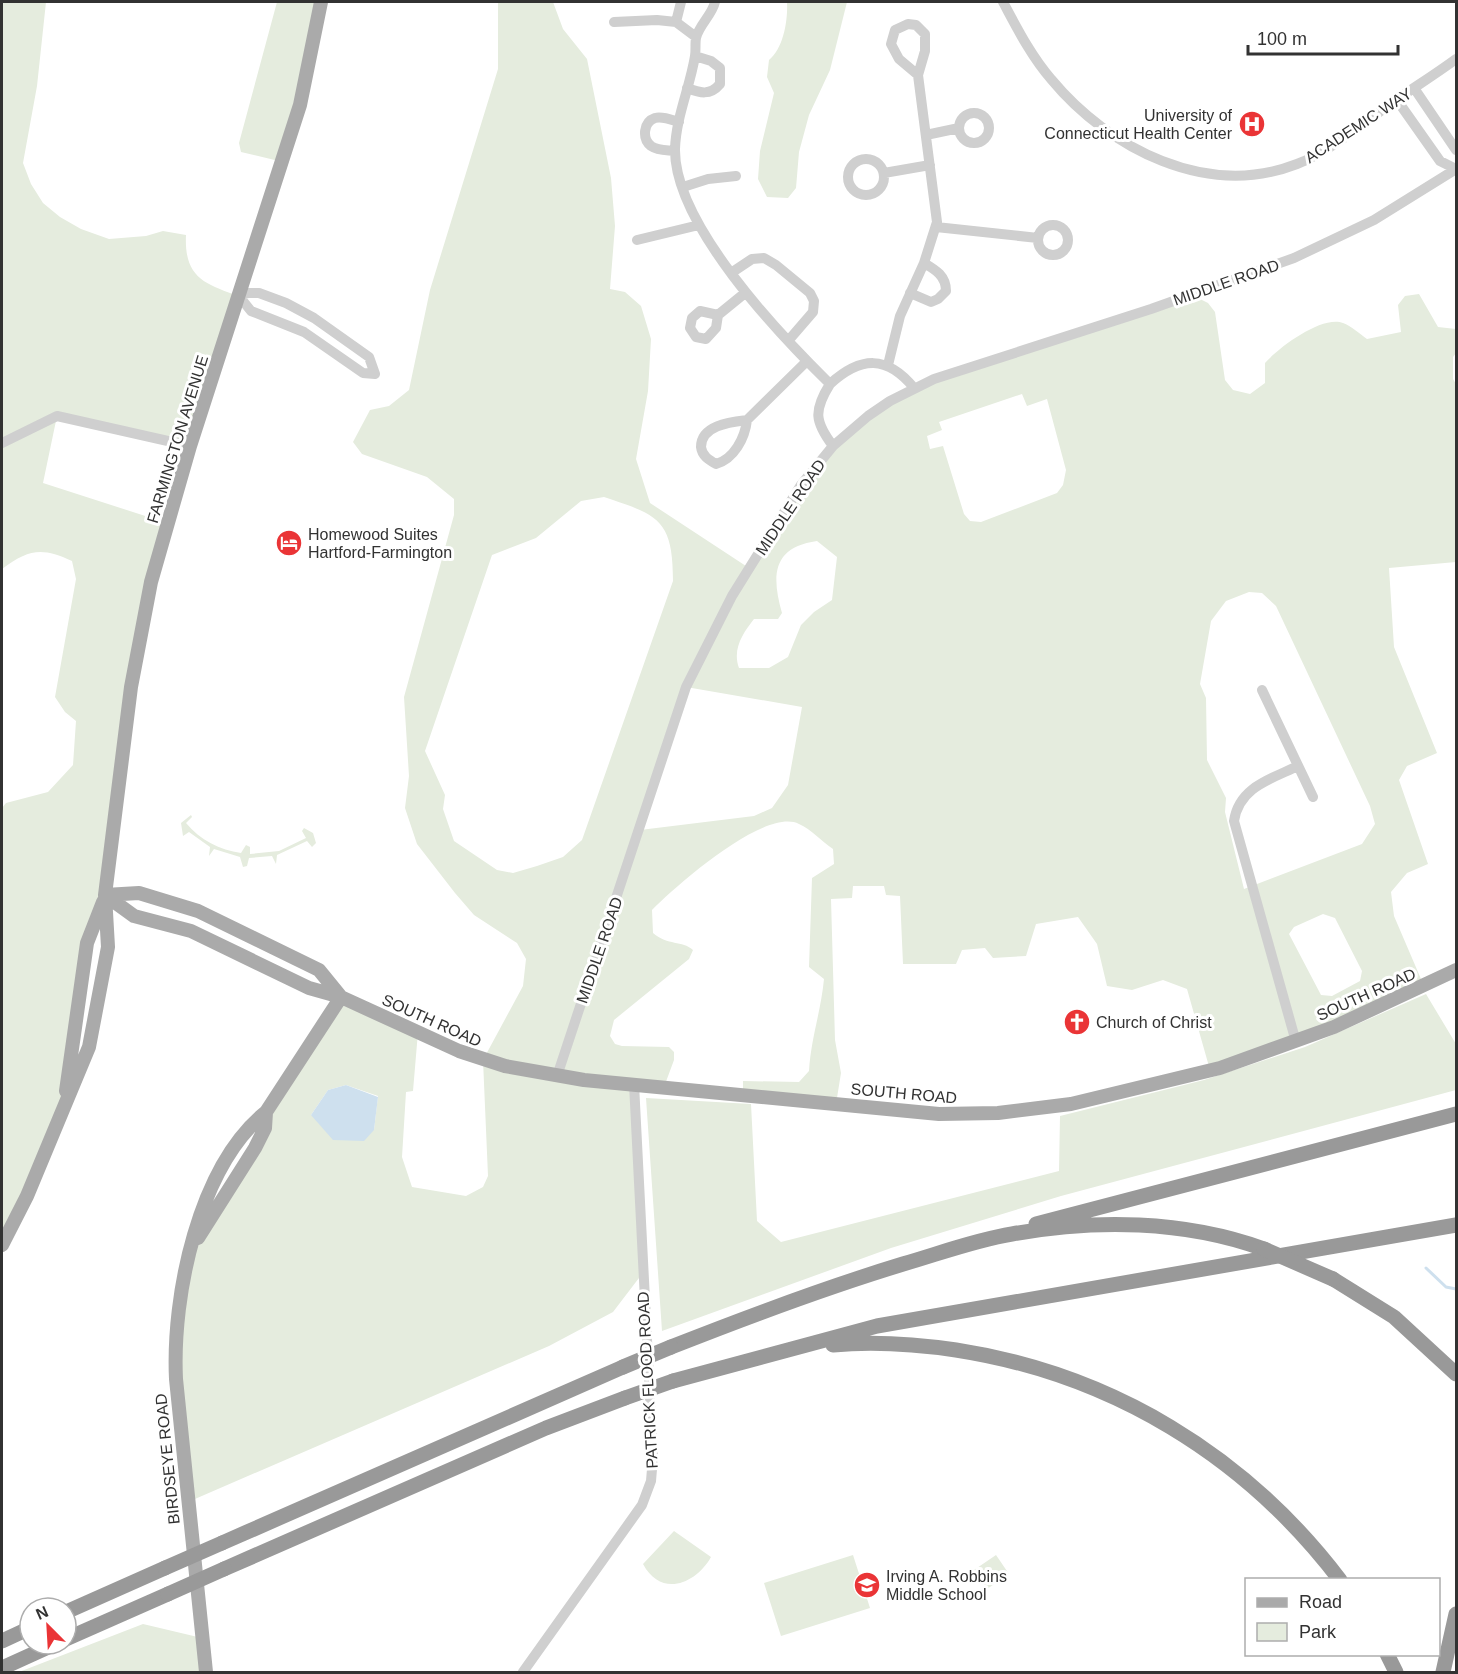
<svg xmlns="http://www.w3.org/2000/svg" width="1458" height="1674" font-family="Helvetica,sans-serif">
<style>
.green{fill:#e5ecde;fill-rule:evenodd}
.water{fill:#cee0ee}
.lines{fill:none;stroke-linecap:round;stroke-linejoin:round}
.stream{stroke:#cee0ee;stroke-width:3}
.minor{stroke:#cfcfcf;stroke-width:10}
.major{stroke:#aaa;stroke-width:14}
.highway{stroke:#999;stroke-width:15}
.highway-bridge{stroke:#999;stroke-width:15}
.labels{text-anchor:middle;stroke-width:6;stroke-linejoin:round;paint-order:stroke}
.poi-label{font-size:16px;fill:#323232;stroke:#fff;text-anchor:start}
.street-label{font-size:16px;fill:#323232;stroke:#fff}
</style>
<rect width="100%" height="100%" fill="#fff"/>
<!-- green -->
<path class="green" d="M 2,2 L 46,2 L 37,86 L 23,163 L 31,184 L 43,203 L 60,217 L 81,229 L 109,239 L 146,236 L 163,231 L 186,235 C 184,277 204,284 239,296 L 190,446 L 57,416 L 43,483 L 167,523 L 151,582 L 105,895 L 87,943 L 66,1099 L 2,1244 L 2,808 L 6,803 L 48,792 L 73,765 L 76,721 L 65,712 L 55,697 L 76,579 L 72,561 C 42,547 29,549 2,569 Z
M 277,2 L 321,2 L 283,162 L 241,152 L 239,143 Z
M 498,2 L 553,2 L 563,29 L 587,59 L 611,178 L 615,226 L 610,289 L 625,292 L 641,306 L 651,339 L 648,391 L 636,459 L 650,503 L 749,568 L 833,446 L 914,388 L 1192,295 L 1208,303 L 1215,312 L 1225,380 L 1233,390 L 1250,394 L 1265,383 L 1265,363 C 1278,348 1322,315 1343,323 C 1351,326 1360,334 1367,339 L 1401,332 L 1398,305 L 1405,296 L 1419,294 L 1438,327 L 1456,329 L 1456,353 L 1453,357 L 1453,379 L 1456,384 L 1456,562 L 1389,568 L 1394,647 L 1437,753 L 1407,766 L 1399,780 L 1428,864 L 1407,873 L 1391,892 L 1394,916 L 1421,979 L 1410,993 L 1210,1070 L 1187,989 L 1163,980 L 1132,990 L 1107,986 L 1097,944 L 1078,917 L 1036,924 L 1026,956 L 993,958 L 985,948 L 962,950 L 956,964 L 903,964 L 900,896 L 886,895 L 884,886 L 853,886 L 852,898 L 831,899 L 835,1040 L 841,1073 L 836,1104 L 743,1095 L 743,1081 L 799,1082 L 809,1071 C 811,1038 821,1011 824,979 L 809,967 L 812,878 L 834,864 L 833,849 C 822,842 811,829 799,824 C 765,807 676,886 652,910 L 653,933 C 668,946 682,940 693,950 L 689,959 L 614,1020 L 610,1036 L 615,1044 L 622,1046 L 669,1047 L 674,1052 L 674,1060 L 664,1087 L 635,1084 L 642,1274 L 613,1312 L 549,1346 L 188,1502 L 176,1379 L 194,1244 L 225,1193 L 266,1112 L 341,997 L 418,1032 L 413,1091 L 406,1092 L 402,1157 L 412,1187 L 466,1196 L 483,1187 L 488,1176 L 483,1060 L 523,986 L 526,959 L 517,943 L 474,915 L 455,893 L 417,844 L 405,808 L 409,776 L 404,697 L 454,515 L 454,499 L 427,477 L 362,454 L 353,442 L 370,410 L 389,406 L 409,390 L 430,290 L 498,69 ZM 1022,394 L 1027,406 L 1047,399 L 1066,470 L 1063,485 L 1057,493 L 981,522 L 970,521 L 964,514 L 943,446 L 930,449 L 927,436 L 942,430 L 939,422 ZM 604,497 C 658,515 673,519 673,581 L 582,840 L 563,857 L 537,866 L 513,873 L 497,870 L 454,841 L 443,809 L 445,795 L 425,751 L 492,555 L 536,538 L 581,501 ZM 817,541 L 837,557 L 832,600 L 814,612 L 801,625 L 788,657 L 769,668 L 739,668 C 732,649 743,633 754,619 L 778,619 L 782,613 C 771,575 773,547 817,541 ZM 1249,592 L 1262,593 L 1276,606 L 1370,806 L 1375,824 L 1362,844 L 1244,889 L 1225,812 L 1226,798 L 1207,760 L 1206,698 L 1200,684 L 1211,621 L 1226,601 ZM 686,687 L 802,707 L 788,785 L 772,808 L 754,816 L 640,830 ZM 1323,914 L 1335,918 L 1362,971 L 1360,981 L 1332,996 L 1321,995 L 1289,934 L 1294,927 ZM 346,1085 L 378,1096 L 374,1130 L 311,1115 L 328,1090 Z
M 787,2 L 847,2 L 830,70 L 809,115 L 799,152 L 796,188 L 788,198 L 767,197 L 758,179 L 760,151 L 774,93 L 767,77 L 769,60 C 784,48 788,19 787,2 Z
M 191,815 L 192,817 L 186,823 C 200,840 220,850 241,853 L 246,845 L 250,847 L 250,854 L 279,851 L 306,838 L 302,831 L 304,828 L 313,833 L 316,843 L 312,847 L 307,841 L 277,855 L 276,864 L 272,856 L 249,858 L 247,866 L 243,867 L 240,857 L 214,849 L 209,856 L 210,847 L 189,832 L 183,836 L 181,823 Z
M 1426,994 L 1456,1044 L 1456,1090 L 1061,1196 L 891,1248 L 662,1331 L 646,1098 L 751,1104 L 757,1221 L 781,1242 L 1059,1171 L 1060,1116 L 1204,1080 L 1305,1047 Z
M 674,1531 L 711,1557 C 696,1584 661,1598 643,1564 Z
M 853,1555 L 870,1608 L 781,1636 L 764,1583 Z
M 996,1555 L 1009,1574 L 987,1589 L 974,1570 Z
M 143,1624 L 202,1638 L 206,1672 L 19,1672 Z"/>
<!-- water -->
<path class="water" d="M 346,1085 L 378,1097 L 374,1130 L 364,1141 L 333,1140 L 311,1115 L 328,1090 Z"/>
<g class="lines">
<!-- stream -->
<path class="stream" d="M 1426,1268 L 1446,1287 L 1456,1289"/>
<!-- minor -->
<path class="minor" d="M 681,2 L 676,22 L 696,37
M 715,2 C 712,15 699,25 696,38 C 695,43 696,50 695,56 C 690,87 676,117 675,149 C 674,224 779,334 830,384 C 813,411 815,422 833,446
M 1003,2 C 1017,28 1031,56 1051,79 C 1109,149 1207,199 1297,164 C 1329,152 1357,128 1385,108 C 1408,91 1433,76 1456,59
M 614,22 L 657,20 L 676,22
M 687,88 C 700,93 710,96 720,84 L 720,68 L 711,61 L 695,56
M 1414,88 L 1456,150
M 1397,100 L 1440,161 L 1456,169
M959 128a15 15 0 1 1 30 0a15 15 0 1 1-30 0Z
M 926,135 L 959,128
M 675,151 C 667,150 658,151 651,146 C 642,139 643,122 655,118 C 663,116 672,120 679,122
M848 177a18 18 0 1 1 36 0a18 18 0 1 1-36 0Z
M 884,173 L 930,165
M 683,187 L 708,179 L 736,176
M1038 240a15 15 0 1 1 30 0a15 15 0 1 1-30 0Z
M 936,227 L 1038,238
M 637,240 L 699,225
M 731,273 L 752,259 L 764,258 L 776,265 L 810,293 L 814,301 L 813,312 L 788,341
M 248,293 L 259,293 L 286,303 L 314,318 L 369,357 L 375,374 L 363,373 L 304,332 L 251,311 L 239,296 Z
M 910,293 L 931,302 L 938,299 L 946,291 C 946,276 936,270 924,263
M 700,311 L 718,315 L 716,328 L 706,339 L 696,337 L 690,328 L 692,318 Z
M 718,315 L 745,293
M 888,365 L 900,316 L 924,263 L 937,222 L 918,75 L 925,51 L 925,34 L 916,25 L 908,24 L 895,30 L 891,44 L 899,59 L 918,75
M 830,384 C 861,356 887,355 914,388
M 747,420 C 745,438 734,459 716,464 C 709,460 702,456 701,447 C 701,425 731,422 747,420 Z
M 747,420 L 807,361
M 2,443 L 57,416 L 190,446
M 1262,690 L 1313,797
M 1296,1042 L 1234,821 C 1239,787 1271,779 1298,766
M 557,1076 L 686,687 L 732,596 L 801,485 L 833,446 L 868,416 L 890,401 L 934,379 L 1151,309 L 1294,258 L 1374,220 L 1456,169
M 523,1672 L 642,1505 L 651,1481 L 653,1457 L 634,1084"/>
<!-- major -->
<path class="major" d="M 105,895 L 134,916 L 191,931 L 309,988 L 341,997 L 459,1051 L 505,1066 L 584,1080 L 939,1114 L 998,1113 L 1071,1104 L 1220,1068 L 1334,1027 L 1456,970
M 105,895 L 139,893 L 198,911 L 319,970 L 341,997
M 66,1091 L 87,943 L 103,902
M 198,1238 L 255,1148 L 265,1128 L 266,1112
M 2,1245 L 27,1196 L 89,1047 L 108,947 L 105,895 L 131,687 L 151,582 L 190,446 L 300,105 L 321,2
M 206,1672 L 176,1379 C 172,1296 198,1167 266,1112 L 341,997"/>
<!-- highway -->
<path class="highway" d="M 1036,1224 L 1456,1114
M 1333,1279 L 1394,1317 L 1456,1374
M 833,1345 C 874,1341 915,1344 956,1350 C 1111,1374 1245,1455 1340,1580
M 671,1347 C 747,1317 824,1288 903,1264 C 938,1254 975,1240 1012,1234 C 1095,1219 1184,1220 1264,1249
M 673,1381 L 877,1326 L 1456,1225
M 222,1543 L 623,1367
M 224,1569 L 546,1428 L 625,1398
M 66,1612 L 165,1568
M 66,1639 L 168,1594
M 2,1641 L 30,1628
M 1387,1654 L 1396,1672
M 2,1668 L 55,1644
M 1443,1672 L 1456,1614"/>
<!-- highway-bridge -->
<path class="highway-bridge" d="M 1264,1249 L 1333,1279
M 623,1367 L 671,1347
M 625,1398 L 673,1381
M 165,1568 L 222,1543
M 168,1594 L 224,1569"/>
</g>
<!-- icons -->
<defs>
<symbol id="hospital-disc" viewBox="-11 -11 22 22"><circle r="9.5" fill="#ea3436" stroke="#fff"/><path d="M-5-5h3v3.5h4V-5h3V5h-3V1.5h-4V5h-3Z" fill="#fff"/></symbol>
<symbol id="hotel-disc" viewBox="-11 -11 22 22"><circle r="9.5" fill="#ea3436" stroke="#fff"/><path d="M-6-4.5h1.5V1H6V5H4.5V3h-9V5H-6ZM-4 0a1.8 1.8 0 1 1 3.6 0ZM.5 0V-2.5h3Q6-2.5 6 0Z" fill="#fff"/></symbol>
<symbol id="church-disc" viewBox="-11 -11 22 22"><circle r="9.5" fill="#ea3436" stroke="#fff"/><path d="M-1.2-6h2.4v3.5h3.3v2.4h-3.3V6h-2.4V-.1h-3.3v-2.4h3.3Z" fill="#fff"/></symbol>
<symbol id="school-disc" viewBox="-11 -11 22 22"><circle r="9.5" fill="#ea3436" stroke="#fff"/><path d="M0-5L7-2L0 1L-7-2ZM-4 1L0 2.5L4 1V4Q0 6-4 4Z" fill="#fff"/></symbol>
</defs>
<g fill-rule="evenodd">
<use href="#hospital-disc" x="1237" y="109" width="30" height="30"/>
<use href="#hotel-disc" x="274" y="528" width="30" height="30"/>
<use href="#church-disc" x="1062" y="1007" width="30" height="30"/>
<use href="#school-disc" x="852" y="1570" width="30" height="30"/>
</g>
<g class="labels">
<!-- poi labels -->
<g class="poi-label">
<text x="1232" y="121" text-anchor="end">University of<tspan x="1232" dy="18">Connecticut Health Center</tspan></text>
<text x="308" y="540">Homewood Suites<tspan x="308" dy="18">Hartford-Farmington</tspan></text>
<text x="1096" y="1028">Church of Christ</text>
<text x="886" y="1582">Irving A. Robbins<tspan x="886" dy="18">Middle School</tspan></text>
</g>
<!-- street labels -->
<g class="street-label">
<text transform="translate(1358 125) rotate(-33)" y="6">ACADEMIC WAY</text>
<text transform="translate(1226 282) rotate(-19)" y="6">MIDDLE ROAD</text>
<text transform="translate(177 439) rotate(-73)" y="6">FARMINGTON AVENUE</text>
<text transform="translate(790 507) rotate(-56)" y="6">MIDDLE ROAD</text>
<text transform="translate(599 950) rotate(-71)" y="6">MIDDLE ROAD</text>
<text transform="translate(1366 994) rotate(-24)" y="6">SOUTH ROAD</text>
<text transform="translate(432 1020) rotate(24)" y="6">SOUTH ROAD</text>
<text transform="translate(904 1093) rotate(5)" y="6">SOUTH ROAD</text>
<text transform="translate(647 1380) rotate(-93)" y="6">PATRICK FLOOD ROAD</text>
<text transform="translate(167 1459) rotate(-96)" y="6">BIRDSEYE ROAD</text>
</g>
</g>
<!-- border -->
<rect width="1458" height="1674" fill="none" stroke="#323232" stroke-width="6"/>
<!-- legend -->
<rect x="1245" y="1578" width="195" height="78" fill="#ffffff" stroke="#adadad" stroke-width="1.5"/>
<rect x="1257" y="1598" width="30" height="9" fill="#aaaaaa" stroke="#adadad" stroke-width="1.5"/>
<text x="1299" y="1608" font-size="18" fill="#323232">Road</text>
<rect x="1257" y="1623" width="30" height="18" fill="#e5ecde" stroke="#adadad" stroke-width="1.5"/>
<text x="1299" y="1638" font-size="18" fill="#323232">Park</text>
<!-- north arrow -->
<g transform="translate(48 1626) rotate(336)"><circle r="28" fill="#ffffff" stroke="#adadad" stroke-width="1.5"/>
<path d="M0-4.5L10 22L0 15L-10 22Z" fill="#ea3436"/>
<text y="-9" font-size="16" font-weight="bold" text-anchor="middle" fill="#323232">N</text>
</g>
<!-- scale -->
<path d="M1248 45v9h150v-9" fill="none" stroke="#323232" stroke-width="3"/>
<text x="1257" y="45" font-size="18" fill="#323232" stroke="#ffffff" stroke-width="4.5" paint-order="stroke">100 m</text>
</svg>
